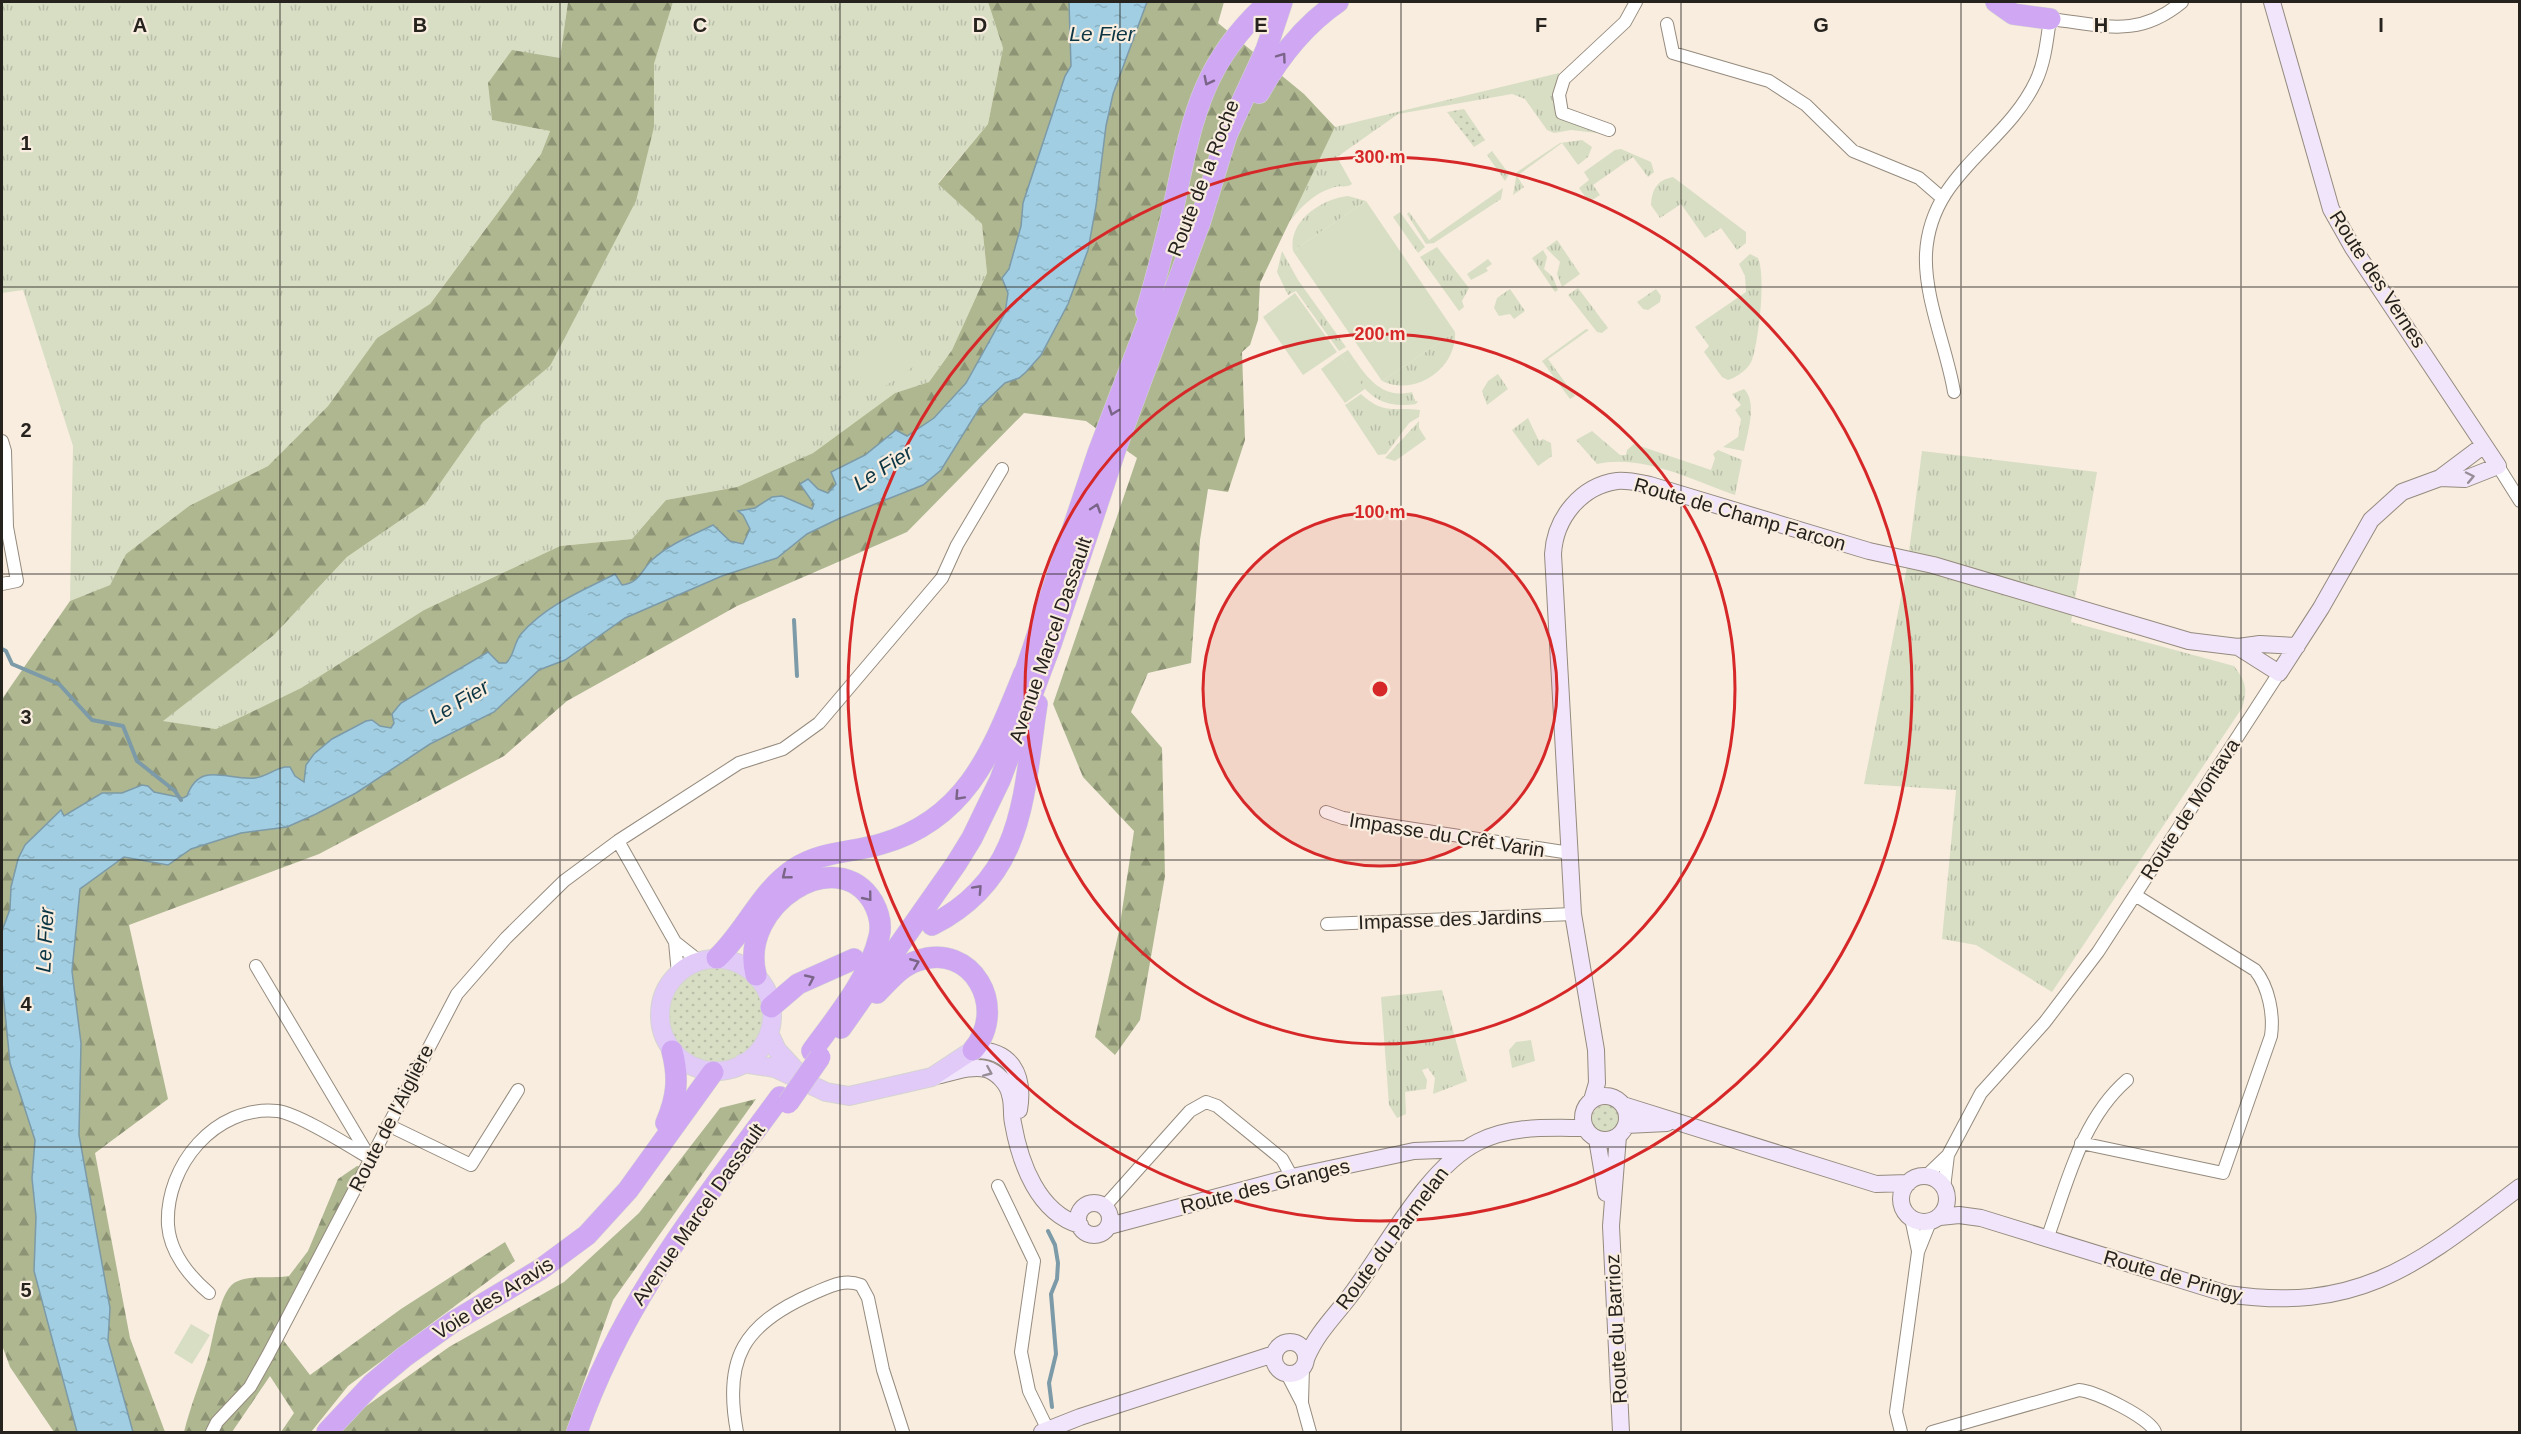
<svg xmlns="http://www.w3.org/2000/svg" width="2521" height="1434" font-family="Helvetica,sans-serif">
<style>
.grass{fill:url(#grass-tufts)}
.forest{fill:url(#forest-firs)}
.garden{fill:url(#garden-dots)}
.pitch{fill:#d8dec4}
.water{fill:url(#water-ripples);stroke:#7c9aa7;stroke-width:1.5}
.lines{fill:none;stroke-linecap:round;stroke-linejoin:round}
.stream{stroke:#7c9aa7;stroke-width:4}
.street-casing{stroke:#958b7e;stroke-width:14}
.secondary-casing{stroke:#958b7e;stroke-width:18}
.primary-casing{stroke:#d4d3d2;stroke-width:20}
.highway-casing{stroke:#d4d3d2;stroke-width:22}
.street{stroke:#fff;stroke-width:12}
.secondary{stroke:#f1e5fb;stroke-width:16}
.primary{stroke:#e2caf8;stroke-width:18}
.highway{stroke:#cfa7f3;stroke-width:21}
.highway-bridge-casing{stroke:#d4d3d2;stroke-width:22;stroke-linecap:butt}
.highway-bridge{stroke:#cfa7f3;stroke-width:21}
.oneway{stroke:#7a6488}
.oneway2{stroke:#968d97}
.grid{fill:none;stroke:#26221d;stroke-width:1.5;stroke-opacity:0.55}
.ring{fill:none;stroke:#d62828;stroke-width:3}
.labels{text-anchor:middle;stroke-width:4.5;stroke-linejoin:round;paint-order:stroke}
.street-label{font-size:20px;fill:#26221d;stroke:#f8eddf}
.water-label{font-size:21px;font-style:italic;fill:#0d3645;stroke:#f8eddf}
.grid-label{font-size:20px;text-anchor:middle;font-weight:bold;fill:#26221d;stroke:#f8eddf;stroke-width:4.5;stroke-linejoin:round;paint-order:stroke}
.centre{fill:#d62828;stroke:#f8eddf;stroke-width:3}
.ring-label{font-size:18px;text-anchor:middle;font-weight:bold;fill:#d62828;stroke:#f8eddf;stroke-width:4.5;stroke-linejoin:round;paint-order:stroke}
</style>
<defs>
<pattern id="grass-tufts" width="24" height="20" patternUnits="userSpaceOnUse" patternTransform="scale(1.5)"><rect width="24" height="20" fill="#d8dec4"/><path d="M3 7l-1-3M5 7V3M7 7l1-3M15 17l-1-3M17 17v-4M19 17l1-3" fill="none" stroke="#b9bea8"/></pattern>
<pattern id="forest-firs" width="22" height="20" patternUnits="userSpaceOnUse" patternTransform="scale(1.5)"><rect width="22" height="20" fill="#aeb790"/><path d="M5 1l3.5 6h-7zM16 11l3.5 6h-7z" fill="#8d9475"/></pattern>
<pattern id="garden-dots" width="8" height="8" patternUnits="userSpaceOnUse" patternTransform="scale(1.5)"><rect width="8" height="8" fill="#d8dec4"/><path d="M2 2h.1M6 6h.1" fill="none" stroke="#b9bea8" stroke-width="1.8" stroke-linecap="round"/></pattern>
<pattern id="water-ripples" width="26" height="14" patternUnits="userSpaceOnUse" patternTransform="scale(1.5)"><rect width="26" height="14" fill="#a1cee2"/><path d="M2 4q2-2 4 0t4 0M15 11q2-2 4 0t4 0" fill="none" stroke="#8ab1c1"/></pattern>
</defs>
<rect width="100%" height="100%" fill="#f8eddf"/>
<!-- grass -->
<path class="grass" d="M 2,2 L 568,2 L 560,58 L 493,120 L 550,131 L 541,154 L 429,305 L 377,338 L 328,406 L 268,466 L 189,506 L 126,554 L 110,585 L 70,601 L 73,446 L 23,290 L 2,293 Z
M 673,2 L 988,2 L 1003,48 L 988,124 L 938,183 L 982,224 L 987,273 L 952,350 L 929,382 L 895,393 L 813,453 L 737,487 L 666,500 L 632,539 L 560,546 L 424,610 L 301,688 L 216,729 L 162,721 L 274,635 L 347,557 L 427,502 L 483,422 L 550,366 L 654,127 L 654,64 Z
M 1559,73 L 1560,113 L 1597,133 L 1571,130 L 1554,133 L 1547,130 L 1525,99 L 1512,94 L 1398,114 L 1337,157 L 1352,184 C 1346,188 1341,185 1335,187 C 1313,193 1300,208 1287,225 L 1335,127 Z
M 1582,140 L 1592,147 L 1588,157 L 1578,165 L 1562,143 L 1517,176 L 1524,187 L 1513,195 L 1517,172 L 1560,143 Z
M 1621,149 L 1651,162 L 1654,172 L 1648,177 L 1633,157 L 1593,185 L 1600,195 L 1589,202 L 1579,188 L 1589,180 L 1584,172 L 1615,150 Z
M 1492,151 L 1509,174 L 1505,181 L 1487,155 Z
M 1673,177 L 1746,232 L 1746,243 L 1737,250 L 1721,228 L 1705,238 L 1681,204 L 1660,218 L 1651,205 C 1652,189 1657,180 1673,177 Z
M 1503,188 L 1501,199 L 1434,243 L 1426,244 L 1407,214 L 1409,212 L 1429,240 Z
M 1348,196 L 1366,201 L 1293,251 C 1288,221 1321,199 1348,196 Z
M 1400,212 L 1425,247 L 1418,253 L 1393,217 Z
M 1557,240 L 1580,274 L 1562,287 L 1557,274 L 1560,262 L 1546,248 Z
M 1437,247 L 1469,288 L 1462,301 L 1464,307 L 1459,311 L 1420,257 Z
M 1543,250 L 1547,257 L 1544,269 L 1553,277 L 1558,290 L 1555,292 L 1532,258 Z
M 1282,251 L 1298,280 L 1346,347 L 1339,351 L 1296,291 L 1288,295 L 1277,272 Z
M 1750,254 L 1758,258 C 1766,276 1759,340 1752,360 C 1749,369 1737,377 1728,380 L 1722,377 L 1704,352 L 1709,346 L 1695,327 L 1746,292 L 1745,276 L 1739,264 Z
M 1488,259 L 1492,264 L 1486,268 L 1488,271 L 1471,280 L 1467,274 Z
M 1578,288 L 1608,328 L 1602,333 L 1597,332 L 1568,295 Z
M 1510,289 L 1525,311 L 1514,319 L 1510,314 L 1499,316 L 1494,308 L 1497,298 Z
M 1656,289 L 1661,296 L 1660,302 L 1648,310 L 1643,309 L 1637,302 Z
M 1586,329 L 1589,330 L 1548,359 L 1575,396 L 1570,399 L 1542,361 Z
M 1455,332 C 1457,368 1416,397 1382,381 Z
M 1348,350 C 1365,374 1379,400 1412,392 L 1415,401 L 1418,401 L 1416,404 C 1372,410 1363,387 1340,355 Z
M 1498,374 L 1508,389 L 1487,405 L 1482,391 L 1488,381 Z
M 1744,389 C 1758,403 1747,434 1744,451 L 1723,447 L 1738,437 L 1741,419 L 1735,410 L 1741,405 L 1732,394 Z
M 1361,394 C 1385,416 1393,406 1420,410 L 1419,417 L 1409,423 L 1386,454 L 1378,455 L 1345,405 Z
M 1528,418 L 1539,441 L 1543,439 L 1551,443 L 1552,456 L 1538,466 L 1512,430 Z
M 1419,421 L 1419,428 L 1426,439 L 1395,461 L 1385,458 Z
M 1592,431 L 1620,455 L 1626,455 L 1627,450 L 1634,444 L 1711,470 L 1715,458 L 1713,454 L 1718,450 L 1742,460 L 1735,495 C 1692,480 1644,454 1597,464 L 1576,440 Z
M 1922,451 L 2097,472 L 2071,622 L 2234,666 C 2246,682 2248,689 2242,708 L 2052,992 L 1976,945 L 1942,939 L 1956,790 L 1864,784 L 1907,567 Z
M 1442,990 L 1467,1081 L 1433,1094 L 1435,1078 L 1428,1068 L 1422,1070 L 1427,1080 L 1426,1089 L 1405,1092 L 1406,1114 L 1397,1118 L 1389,1105 L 1381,997 Z
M 1531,1040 L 1535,1061 L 1512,1068 L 1509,1050 L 1516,1042 Z"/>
<!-- forest -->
<path class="forest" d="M 568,2 L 673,2 L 654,64 L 654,127 L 636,201 L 550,366 L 483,422 L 427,502 L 347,557 L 274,635 L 163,721 L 216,729 L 301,688 L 424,610 L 560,546 L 632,539 L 666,500 L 737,487 L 813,453 L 895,393 L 929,382 L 952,350 L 987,273 L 982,224 L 938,184 L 988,124 L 1003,48 L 988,2 L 1224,2 L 1218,23 L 1304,94 L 1335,127 L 1260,283 L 1258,320 L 1250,345 L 1242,352 L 1245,440 L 1228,492 L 1208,489 L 1200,540 L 1191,663 L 1148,673 L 1131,712 L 1162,748 L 1165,876 L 1140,1020 L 1115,1055 L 1095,1037 L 1119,931 L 1134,831 L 1083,777 L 1053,704 L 1137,458 L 1086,421 L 1024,413 L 907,532 L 737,606 L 567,701 L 504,756 L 319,854 L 129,925 L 168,1099 L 95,1153 L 130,1338 L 165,1432 L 54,1432 L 10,1367 L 2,1345 L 2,699 L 70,601 L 110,585 L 126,554 L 189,506 L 268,466 L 328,406 L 377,338 L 430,304 L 541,154 L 550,131 L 492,120 L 488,83 L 512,50 L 560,58 Z
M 756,1099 L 613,1300 L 566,1432 L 330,1432 L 449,1347 L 564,1282 L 639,1213 L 720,1108 Z
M 357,1166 L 362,1167 L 277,1332 L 310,1375 L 401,1309 L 505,1242 L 515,1261 L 348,1386 L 311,1432 L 281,1432 L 294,1413 L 270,1376 L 232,1432 L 184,1432 C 190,1408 199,1385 207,1361 C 213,1343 218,1294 234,1283 C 248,1274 273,1279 289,1276 L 308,1251 L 338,1179 Z"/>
<!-- garden -->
<path class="garden" d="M 1464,109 L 1485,140 L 1474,147 L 1447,112 Z
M667 1015a49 49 0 1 1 98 0a49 49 0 1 1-98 0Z
M1592 1119a14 14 0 1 1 28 0a14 14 0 1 1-28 0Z"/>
<!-- pitch -->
<path class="pitch" d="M 1366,201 L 1455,332 L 1382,381 L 1293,251 Z
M 1295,293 L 1337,352 L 1303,375 L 1263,317 Z
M 891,333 L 914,366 L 872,395 L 849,362 Z
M 1340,355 L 1365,389 L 1345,403 L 1321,369 Z
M 191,1324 L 210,1335 L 192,1364 L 174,1353 Z"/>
<!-- water -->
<path class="water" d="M 1069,2 L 1147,2 L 1113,94 L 1106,126 L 1096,206 L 1088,250 L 1068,304 L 1041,355 L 1026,372 L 1019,378 L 1005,383 L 980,407 L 941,470 L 923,485 L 840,518 L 807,534 L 777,558 L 722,576 L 625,618 L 565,660 L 539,670 L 494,712 L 430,744 L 356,793 L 316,814 L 287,827 L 241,833 L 191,849 L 168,865 L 124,857 L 80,889 L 72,971 L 81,1043 L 79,1135 L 110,1308 L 108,1341 L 133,1432 L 77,1432 L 34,1271 L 36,1217 L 32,1178 L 35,1140 L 10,1063 L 2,982 L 2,931 L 10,909 L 11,887 L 18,859 L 25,845 L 61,810 L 64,816 L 102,793 L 122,793 L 142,785 L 148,786 L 154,792 L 183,798 L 187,796 C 200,760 227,781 255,778 C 266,777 274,769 285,767 L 290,767 L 295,776 L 304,782 L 306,765 L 314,754 L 332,739 L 366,721 L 372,720 L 380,726 L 391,728 L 394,723 L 392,714 L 401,703 L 488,652 L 499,663 L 506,663 C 515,655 513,644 521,634 C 546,605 582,591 615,574 L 622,585 C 641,582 641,570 652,560 C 669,544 693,535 713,525 L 730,541 L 743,544 L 750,529 L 743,515 L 738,511 L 755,508 L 772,497 L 782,496 L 812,509 L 814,504 L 800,484 L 808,479 L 818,489 L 828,493 L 836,484 L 831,472 L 865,455 L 896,430 L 907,436 L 934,418 L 966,383 L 1005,313 L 1008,293 L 1002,278 L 1009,269 L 1021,226 L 1023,203 L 1065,76 L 1071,66 Z"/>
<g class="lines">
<!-- stream -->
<path class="stream" d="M 794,620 L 797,676
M 2,649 L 6,651 L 12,664 L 59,684 L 92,720 L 123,726 L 137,761 L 175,791 L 181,800
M 1048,1231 L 1055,1245 L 1058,1263 L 1057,1279 L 1051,1294 L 1056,1354 L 1049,1383 L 1052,1407"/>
<defs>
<path id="street" d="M 1667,24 L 1673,53 L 1769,81 L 1806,105 L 1853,151 L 1919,178 L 1941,197
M 1609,130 L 1562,113 L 1559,95 L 1564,79 L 1625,22 L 1636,2
M 1954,392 C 1947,349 1924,298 1926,254 C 1930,173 2005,147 2036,81 C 2045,62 2047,39 2050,19 C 2104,25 2137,39 2182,2
M 2,441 L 5,451 L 7,527 L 17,581 L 2,584
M 2498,466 L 2520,501
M 1326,812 L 1343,818 L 1570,853
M 618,841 L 675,942 L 699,961
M 1327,924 L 1573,914
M 675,942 L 678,974
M 256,966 L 370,1158
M 388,1125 L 471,1165 L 518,1090
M 2081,1143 L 2223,1173 L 2271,1036 C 2274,1015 2269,987 2255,970 L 2135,895
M 1926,1176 L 1948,1155 L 1981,1093 L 2045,1022 L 2098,952 L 2279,673
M 998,1186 L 1034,1261 L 1021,1352 L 1029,1391 L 1048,1430
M 1944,1188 L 1948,1155
M 1105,1206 L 1190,1111 L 1206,1102 L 1217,1106 L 1282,1159 L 1292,1177
M 1911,1218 L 1918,1251
M 2047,1239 C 2067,1184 2081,1120 2127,1080
M 209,1293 C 189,1276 170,1252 168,1225 C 165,1166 215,1105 277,1111 C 298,1113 351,1147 371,1159
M 1287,1374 L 1302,1403 L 1310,1432
M 1302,1402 L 1303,1367
M 212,1432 L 217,1422 L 250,1387 L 268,1355 L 457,994 L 506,938 L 564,881 L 618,841 L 739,763 L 783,749 L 819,723 L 942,578 L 957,545 L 1002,469
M 737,1432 C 723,1358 744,1324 812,1294 C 829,1287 843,1278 861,1285 L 868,1298 L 883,1370 L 903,1432
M 1901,1432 L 1896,1412 L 1907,1333 L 1918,1252 L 1930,1222
M 1932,1432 L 2079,1390 C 2095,1391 2150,1418 2155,1432"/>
<path id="secondary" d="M 2272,2 L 2331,209 L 2353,248 L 2498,466 L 2465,479 L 2440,478
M 2238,647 L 2279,673 L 2321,608 L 2371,520 L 2402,492 L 2440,478 L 2484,445
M 973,1050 C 1011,1049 1025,1074 1019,1110
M 936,1076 C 951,1073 971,1065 986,1069 C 997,1072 1008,1084 1010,1095 C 1013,1104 1011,1114 1013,1123 C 1020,1163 1038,1213 1080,1225
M1583 1118a22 22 0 1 1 44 0a22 22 0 1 1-44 0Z
M 1592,1100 L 1597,1083 L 1596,1050 L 1573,914 L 1553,554 C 1555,518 1581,486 1617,481 C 1628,480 1640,483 1650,485 L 1869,551 L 1933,565 L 2189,641 L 2238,647 L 2260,644 L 2297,646
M 1623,1105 L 1876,1184 L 1908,1183
M 1626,1125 L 1667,1123
M 1618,1136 L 1611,1226 L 1621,1432
M 1597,1139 L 1606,1193
M1901 1199a23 23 0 1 1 46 0a23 23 0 1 1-46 0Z
M1078 1219a16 16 0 1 1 32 0a16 16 0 1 1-32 0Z
M 1940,1217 L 1959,1215 L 1981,1218 L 2227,1294 C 2361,1314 2419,1263 2520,1187
M 1109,1226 L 1292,1177 L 1414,1151 L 1466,1149
M1274 1358a16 16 0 1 1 32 0a16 16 0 1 1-32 0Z
M 1306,1359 C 1317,1332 1337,1314 1353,1292 C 1386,1247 1428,1167 1478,1142 C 1512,1125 1548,1128 1585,1128
M 1042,1432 L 1080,1417 L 1274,1354"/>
<path id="primary" d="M660 1015a56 56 0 1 1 112 0a56 56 0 1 1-112 0Z
M 769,1033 L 777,1050 L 800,1075
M 743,1063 L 775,1068 L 826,1092 L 849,1096 L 932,1077 L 973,1050"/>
<path id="highway" d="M 1996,2 L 2013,14 L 2050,19
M 1259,93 C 1279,57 1303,26 1338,2
M 1146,312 C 1156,279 1164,247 1172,214 C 1191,127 1198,65 1269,2
M 1020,687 L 1098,453 L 1156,301
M 932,925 C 1026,877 1023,794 1037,704
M 717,958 C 746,931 760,892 794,869 C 821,851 851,853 881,844 C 968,819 993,749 1024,673
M 756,975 C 738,905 837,841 873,902 C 879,913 882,925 879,937 C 870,977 836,1018 812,1051
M 877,993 C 889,981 901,966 917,961 C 972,941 1009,1008 973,1050
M 771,1007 L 798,984 L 854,959
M 841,1028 L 956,864 L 972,838 L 1000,780 L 1051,644 L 1116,448 L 1200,222 L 1227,134 L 1266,50 L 1282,2
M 666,1123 C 677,1097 679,1078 672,1051
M 327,1432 L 372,1384 L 404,1357 L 453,1322 L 541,1269 L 587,1235 L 628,1190 L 713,1072
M 577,1432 C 622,1302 700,1206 780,1097"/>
</defs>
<!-- street casing -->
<use href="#street" class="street-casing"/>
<!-- secondary casing -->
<use href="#secondary" class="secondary-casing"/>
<!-- primary casing -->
<use href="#primary" class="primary-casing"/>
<!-- highway casing -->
<use href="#highway" class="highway-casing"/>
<!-- street -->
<use href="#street" class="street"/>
<!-- secondary -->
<use href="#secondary" class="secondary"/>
<!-- primary -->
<use href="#primary" class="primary"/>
<!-- highway -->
<use href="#highway" class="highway"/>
<defs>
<path id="highway-bridge" d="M 788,1103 L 820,1057"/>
</defs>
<!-- highway-bridge casing -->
<use href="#highway-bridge" class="highway-bridge-casing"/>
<!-- highway-bridge -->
<use href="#highway-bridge" class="highway-bridge"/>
</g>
<!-- one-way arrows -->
<defs><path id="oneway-chevron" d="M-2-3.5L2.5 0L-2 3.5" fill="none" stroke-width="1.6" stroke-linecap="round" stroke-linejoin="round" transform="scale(1.5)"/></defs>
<g class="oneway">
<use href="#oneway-chevron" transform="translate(1282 57) rotate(-54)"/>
<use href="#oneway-chevron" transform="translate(1208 81) rotate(117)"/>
<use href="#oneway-chevron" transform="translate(1113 411) rotate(110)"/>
<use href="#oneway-chevron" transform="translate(1096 508) rotate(-72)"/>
<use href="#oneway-chevron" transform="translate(959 796) rotate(133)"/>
<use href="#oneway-chevron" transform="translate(786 875) rotate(141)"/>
<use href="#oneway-chevron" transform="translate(978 889) rotate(-47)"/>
<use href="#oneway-chevron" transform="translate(868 897) rotate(51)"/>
<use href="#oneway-chevron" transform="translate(915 963) rotate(-22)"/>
<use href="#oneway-chevron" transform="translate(810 979) rotate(-25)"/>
</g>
<g class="oneway2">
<use href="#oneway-chevron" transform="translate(2470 477) rotate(-12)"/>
<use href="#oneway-chevron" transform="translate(988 1072) rotate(23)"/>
</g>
<!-- grid -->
<path class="grid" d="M 280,2 L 280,1432M 560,2 L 560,1432M 840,2 L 840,1432M 1120,2 L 1120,1432M 1401,2 L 1401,1432M 1681,2 L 1681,1432M 1961,2 L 1961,1432M 2241,2 L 2241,1432M 2,287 L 2520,287M 2,574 L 2520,574M 2,860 L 2520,860M 2,1147 L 2520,1147"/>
<!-- distance rings -->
<circle cx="1380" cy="689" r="177" fill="#d62828" fill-opacity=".12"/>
<g class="ring">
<circle cx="1380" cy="689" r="177"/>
<circle cx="1380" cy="689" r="355"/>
<circle cx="1380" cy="689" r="532"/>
</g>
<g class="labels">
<!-- street labels -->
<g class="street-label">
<text transform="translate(1203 178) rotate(-69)" y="7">Route de la Roche</text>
<text transform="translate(2378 279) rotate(57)" y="7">Route des Vernes</text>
<text transform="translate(1740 514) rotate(16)" y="7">Route de Champ Farcon</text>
<text transform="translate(1050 640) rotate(-71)" y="7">Avenue Marcel Dassault</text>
<text transform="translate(2190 809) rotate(-57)" y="7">Route de Montava</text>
<text transform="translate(1447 835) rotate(9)" y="7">Impasse du Crêt Varin</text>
<text transform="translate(1450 919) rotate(-2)" y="7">Impasse des Jardins</text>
<text transform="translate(391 1118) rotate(-63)" y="7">Route de l'Aiglière</text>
<text transform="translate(1265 1186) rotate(-14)" y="7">Route des Granges</text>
<text transform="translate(698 1214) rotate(-55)" y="7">Avenue Marcel Dassault</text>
<text transform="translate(1392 1238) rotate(-53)" y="7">Route du Parmelan</text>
<text transform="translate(2173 1276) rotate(16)" y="7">Route de Pringy</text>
<text transform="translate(493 1298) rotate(-32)" y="7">Voie des Aravis</text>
<text transform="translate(1616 1329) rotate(-93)" y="7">Route du Barrioz</text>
</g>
<!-- water labels -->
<g class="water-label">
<text x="1102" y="41">Le Fier</text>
<text transform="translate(883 468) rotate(-32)" y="7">Le Fier</text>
<text transform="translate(459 702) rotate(-31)" y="7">Le Fier</text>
<text transform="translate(45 940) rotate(-87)" y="7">Le Fier</text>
</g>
</g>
<g class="grid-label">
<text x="140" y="32">A</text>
<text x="420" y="32">B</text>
<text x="700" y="32">C</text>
<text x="980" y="32">D</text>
<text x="1261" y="32">E</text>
<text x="1541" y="32">F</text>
<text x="1821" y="32">G</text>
<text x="2101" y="32">H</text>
<text x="2381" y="32">I</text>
<text x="26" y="150">1</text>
<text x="26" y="437">2</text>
<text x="26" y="724">3</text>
<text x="26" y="1011">4</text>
<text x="26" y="1297">5</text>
</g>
<circle cx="1380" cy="689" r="9" class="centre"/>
<g class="ring-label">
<text x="1380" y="163">300 m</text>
<text x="1380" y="340">200 m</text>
<text x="1380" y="518">100 m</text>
</g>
<!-- border -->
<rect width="2521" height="1434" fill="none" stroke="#26221d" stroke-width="6"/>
</svg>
